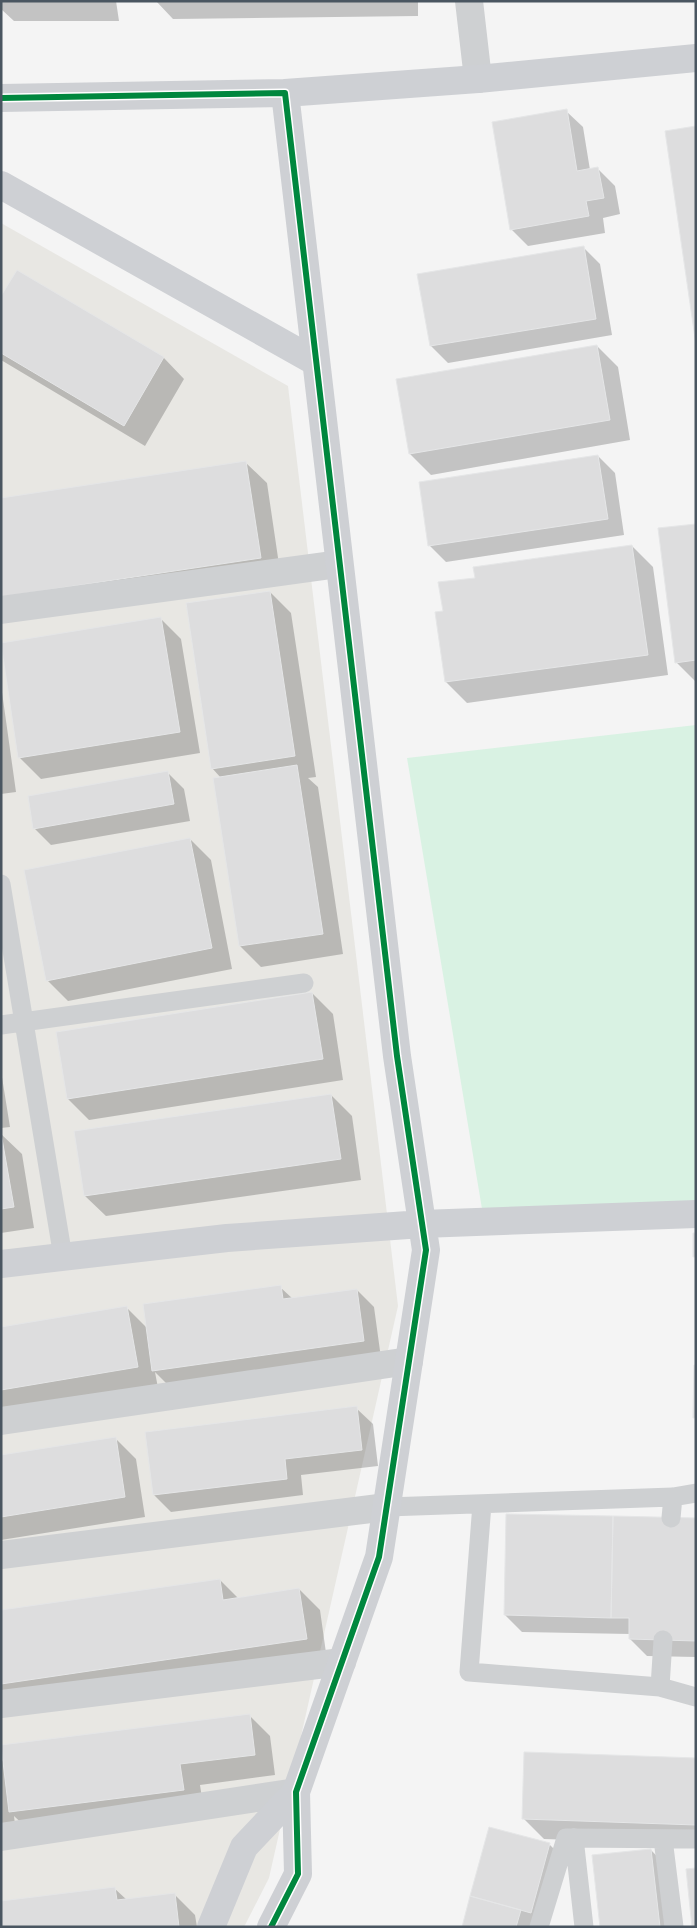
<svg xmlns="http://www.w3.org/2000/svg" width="697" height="1928" font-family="Ubuntu,sans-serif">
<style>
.commercial{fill:#e8e7e3}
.green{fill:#d9f2e3}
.shadow{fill:#0003}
.building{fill:#ddddde;stroke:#e5e6e7}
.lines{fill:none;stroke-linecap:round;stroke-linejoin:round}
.lane{stroke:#ced0d2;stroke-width:19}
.street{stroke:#ced0d2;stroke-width:28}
.secondary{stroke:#ced0d4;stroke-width:28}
.cycleway-casing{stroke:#fff;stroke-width:9}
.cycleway{stroke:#00873e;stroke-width:6}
</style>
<rect width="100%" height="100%" fill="#f4f4f4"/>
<!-- commercial -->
<path class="commercial" d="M 1,223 L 288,386 L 398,1306 L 269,1878 L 244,1927 L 1,1927 Z"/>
<!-- green -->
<path class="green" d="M 696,725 L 696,1202 L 483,1215 L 407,758 Z"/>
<!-- shadow -->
<path class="shadow" d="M 1,1 L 116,1 L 119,21 L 14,21 L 1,9 Z
M 156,1 L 418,1 L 418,16 L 173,19 Z
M 566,111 L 583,127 L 590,170 L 598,169 L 615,186 L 620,214 L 603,218 L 605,233 L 528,246 L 511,229 Z
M 583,247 L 600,264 L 612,335 L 448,363 L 431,346 L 419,275 Z
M 17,272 L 164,358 L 184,379 L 145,446 L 1,360 L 1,298 Z
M 597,346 L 618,367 L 630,440 L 431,475 L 410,454 Z
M 598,456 L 615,473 L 624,535 L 446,562 L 429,545 Z
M 246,463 L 267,483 L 281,578 L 20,618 Z
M 696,525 L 696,682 L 676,662 Z
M 632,546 L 653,567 L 668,675 L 467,703 L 446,682 L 444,612 L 476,579 Z
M 270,592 L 291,613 L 316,777 L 308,778 L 318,787 L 343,954 L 261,967 L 240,946 L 221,778 L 212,768 Z
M 160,618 L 181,639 L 200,753 L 41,779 L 20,758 L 1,644 Z
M 1,685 L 16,792 L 1,794 Z
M 167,772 L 184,789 L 190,821 L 51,845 L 34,828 Z
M 190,839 L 211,860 L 232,969 L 68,1001 L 47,980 Z
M 312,993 L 333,1014 L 343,1080 L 89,1120 L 68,1099 Z
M 1,1071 L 10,1127 L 1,1128 Z
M 331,1095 L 352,1116 L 361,1180 L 106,1216 L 85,1196 Z
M 1,1134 L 22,1154 L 34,1228 L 1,1233 Z
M 280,1287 L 293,1299 L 357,1290 L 374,1307 L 381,1358 L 170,1387 L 155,1372 L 158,1388 L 1,1414 L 1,1328 L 127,1308 L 147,1328 Z
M 356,1408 L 373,1424 L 378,1466 L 301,1475 L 303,1495 L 171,1512 L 154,1495 Z
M 115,1438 L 136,1459 L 145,1517 L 1,1540 L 1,1457 Z
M 696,1520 L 696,1657 L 647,1656 L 630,1639 L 630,1634 L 522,1632 L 505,1615 Z
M 220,1580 L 238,1598 L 299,1589 L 320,1610 L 327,1660 L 1,1704 L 1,1612 Z
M 249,1715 L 270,1736 L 275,1775 L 200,1785 L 204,1811 L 31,1832 L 14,1816 L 16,1833 L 1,1835 L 1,1759 L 3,1761 Z
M 696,1759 L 696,1844 L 544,1839 L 523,1818 Z
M 549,1844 L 566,1861 L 537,1927 L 463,1927 Z
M 651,1850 L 671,1871 L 678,1927 L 601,1927 Z
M 114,1888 L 127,1900 L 174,1894 L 195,1915 L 197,1927 L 1,1927 Z"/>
<!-- building -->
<path class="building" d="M 567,109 L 577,171 L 598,167 L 604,198 L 586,201 L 589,216 L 510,230 L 492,122 Z
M 696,126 L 696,345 L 665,131 Z
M 584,246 L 596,319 L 430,346 L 417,274 Z
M 17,270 L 164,357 L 124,426 L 1,353 L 1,296 Z
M 597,345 L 610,420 L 409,454 L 396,379 Z
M 598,455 L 608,519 L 428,546 L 419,482 Z
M 246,461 L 261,558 L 1,597 L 1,498 Z
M 696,524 L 696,660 L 675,663 L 658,528 Z
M 632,545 L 648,655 L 445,682 L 435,612 L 443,611 L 438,582 L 475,578 L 473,567 Z
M 270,591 L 295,756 L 211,769 L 186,603 Z
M 161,617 L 180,732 L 18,758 L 1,643 Z
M 297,765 L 323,934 L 239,946 L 213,778 Z
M 168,771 L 174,804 L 33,829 L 28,796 Z
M 190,838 L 212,948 L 46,981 L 24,870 Z
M 312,992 L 323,1059 L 67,1099 L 56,1032 Z
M 331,1094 L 341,1159 L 84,1196 L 74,1131 Z
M 1,1133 L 14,1207 L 1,1209 Z
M 693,1233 L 696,1233 L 696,1257 L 693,1257 Z
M 281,1285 L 283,1299 L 357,1289 L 364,1341 L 152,1371 L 143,1304 Z
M 127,1306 L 138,1367 L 1,1390 L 1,1327 Z
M 694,1365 L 696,1365 L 696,1418 L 693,1418 Z
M 357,1406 L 362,1450 L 285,1459 L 287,1479 L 153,1495 L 145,1432 Z
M 116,1437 L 125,1497 L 1,1517 L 1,1455 Z
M 506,1514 L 613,1516 L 611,1618 L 504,1615 Z
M 613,1516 L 696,1518 L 696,1641 L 629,1639 L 629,1618 L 611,1618 Z
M 220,1579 L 223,1600 L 299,1588 L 307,1639 L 1,1684 L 1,1610 Z
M 250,1714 L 255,1755 L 180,1764 L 184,1790 L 9,1812 L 1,1745 Z
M 524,1752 L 696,1758 L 696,1825 L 522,1819 Z
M 489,1827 L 550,1843 L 531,1913 L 470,1896 Z
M 651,1849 L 660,1927 L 600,1927 L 592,1855 Z
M 696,1868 L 696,1927 L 692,1927 L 686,1869 Z
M 115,1887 L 117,1900 L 175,1893 L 179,1927 L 1,1927 L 1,1901 Z
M 470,1896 L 521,1910 L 516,1927 L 462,1927 Z"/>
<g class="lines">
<!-- lane -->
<path class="lane" d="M 1,884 L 63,1257
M 1,1025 L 304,983
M 482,1504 L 469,1672 L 660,1687
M 387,1507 L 673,1497 L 696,1493
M 671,1518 L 673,1497
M 663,1640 L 660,1687 L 696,1697
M 574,1838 L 584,1927
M 663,1839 L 674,1927
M 539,1927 L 566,1838 L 696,1839"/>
<!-- street -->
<path class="street" d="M 469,1 L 478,79
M 1,610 L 339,564
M 1,1421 L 409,1361
M 1,1555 L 387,1507
M 1,1704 L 342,1662
M 1,1837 L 296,1792"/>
<!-- secondary -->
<path class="secondary" d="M 285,93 L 478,79 L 696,58
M 1,98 L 285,93 L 397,1056 L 426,1250 L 379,1557 L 296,1792 L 298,1874 L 271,1927
M 1,185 L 316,362
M 1,1264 L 227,1238 L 422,1224 L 696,1214
M 211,1927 L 244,1847 L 296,1792"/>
<defs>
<path id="cycleway" d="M 1,98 L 285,93 L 397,1056 L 426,1250 L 379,1557 L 296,1792 L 298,1874 L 271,1927"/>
</defs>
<!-- cycleway casing -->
<use href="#cycleway" class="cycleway-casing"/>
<!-- cycleway -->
<use href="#cycleway" class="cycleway"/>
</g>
<!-- border -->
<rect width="697" height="1928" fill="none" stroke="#4a5661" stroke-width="5"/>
</svg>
